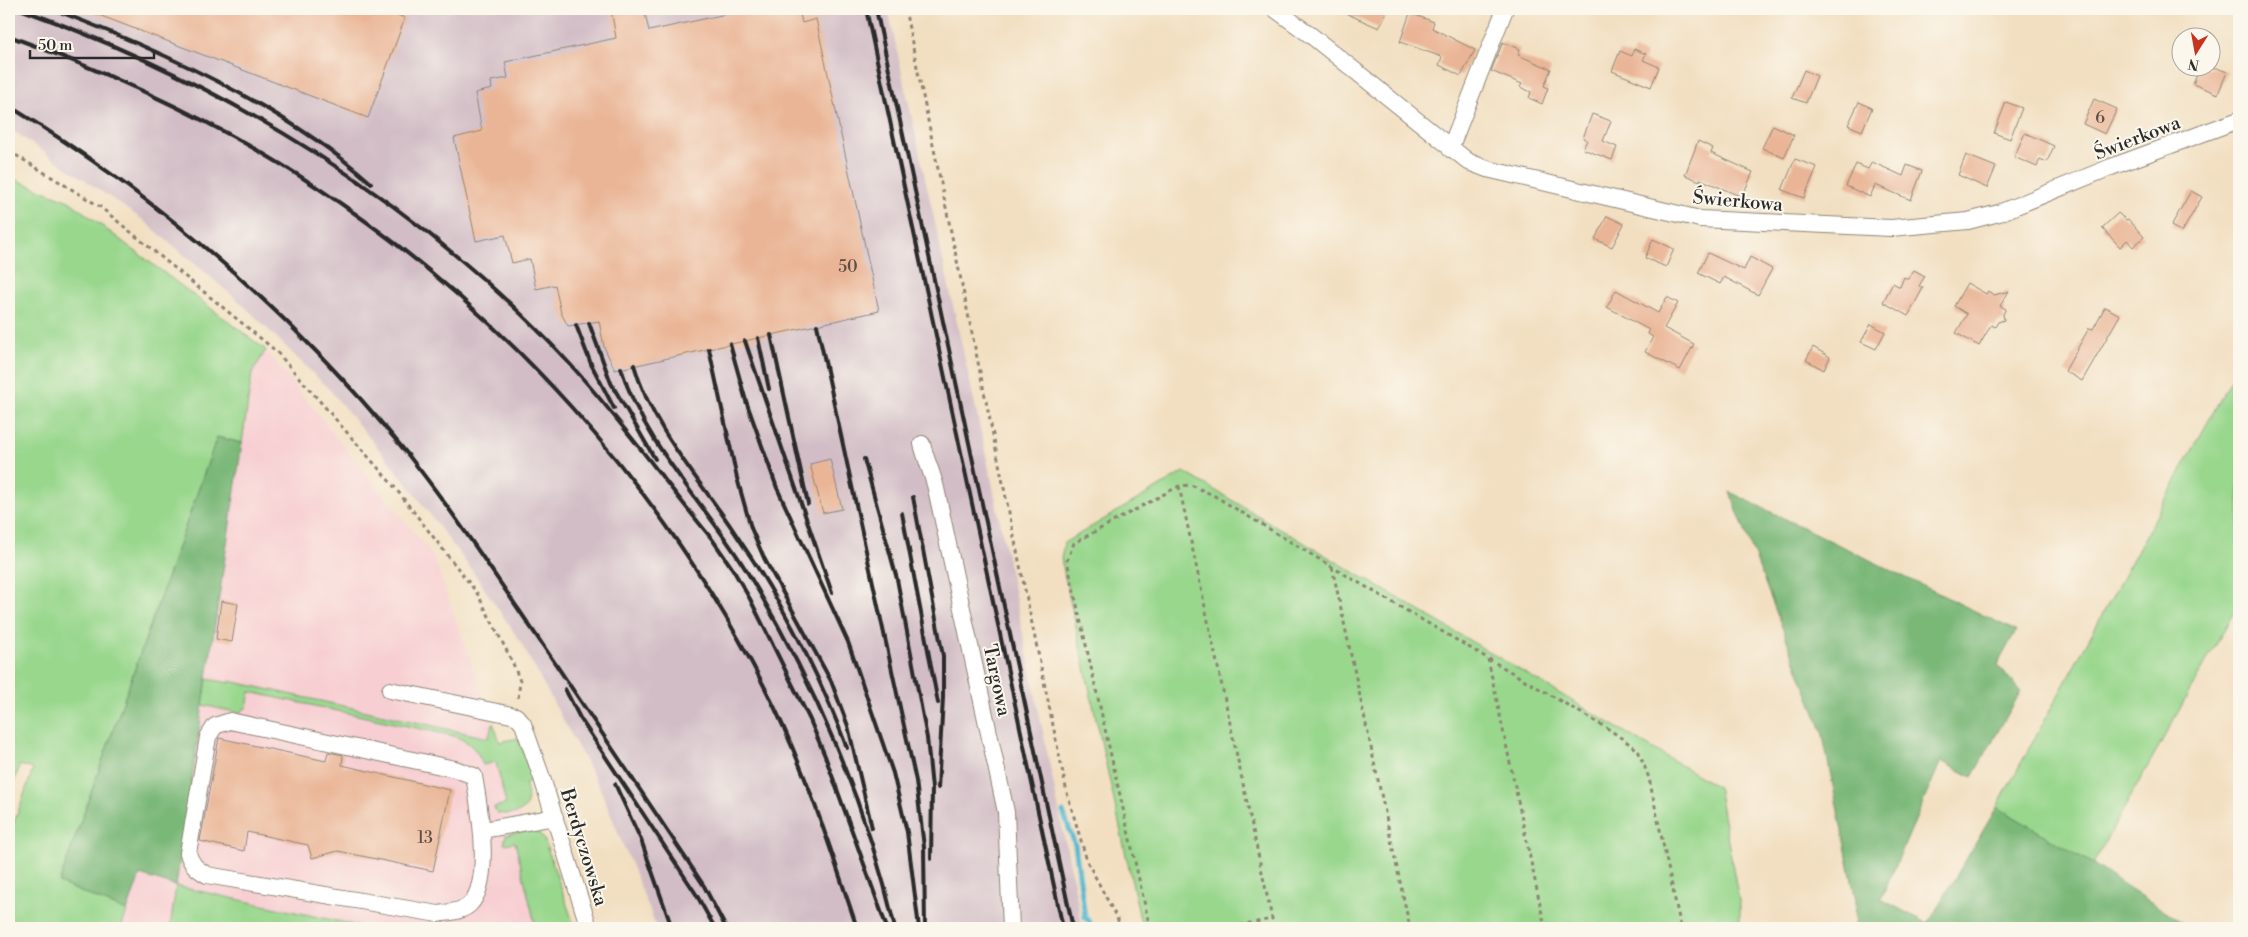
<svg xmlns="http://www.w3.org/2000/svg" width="2248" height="937" font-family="'Libre Bodoni',serif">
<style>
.built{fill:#f7cfd2}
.industrial{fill:#d2bdc6}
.green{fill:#99d78d;stroke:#62815c}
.forest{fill:#7ab878;stroke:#527252}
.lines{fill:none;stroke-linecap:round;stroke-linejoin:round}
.stream{stroke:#51b7cf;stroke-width:5}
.building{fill:#eab596}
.minor-casing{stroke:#8e8576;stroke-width:18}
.path{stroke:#8e8576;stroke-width:3;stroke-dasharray:4 4;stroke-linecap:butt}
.minor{stroke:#fff;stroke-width:16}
.rail{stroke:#2b2b2b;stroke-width:4}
.labels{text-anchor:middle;stroke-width:4;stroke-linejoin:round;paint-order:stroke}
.number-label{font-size:16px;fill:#5b4e46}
.street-label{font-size:19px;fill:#2b2b2b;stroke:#fbf7ec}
</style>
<rect width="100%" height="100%" fill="#fbf7ec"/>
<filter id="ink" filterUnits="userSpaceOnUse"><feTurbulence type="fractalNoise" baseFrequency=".02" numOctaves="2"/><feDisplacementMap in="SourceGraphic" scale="10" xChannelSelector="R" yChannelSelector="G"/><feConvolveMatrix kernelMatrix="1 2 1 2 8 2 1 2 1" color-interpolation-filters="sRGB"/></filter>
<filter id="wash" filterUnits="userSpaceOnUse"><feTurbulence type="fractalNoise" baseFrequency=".0096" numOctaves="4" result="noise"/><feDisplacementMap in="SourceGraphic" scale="20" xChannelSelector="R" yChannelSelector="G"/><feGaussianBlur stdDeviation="1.12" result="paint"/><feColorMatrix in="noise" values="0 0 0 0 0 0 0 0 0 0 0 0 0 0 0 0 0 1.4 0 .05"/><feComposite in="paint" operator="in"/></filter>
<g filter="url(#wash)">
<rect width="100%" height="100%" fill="#f2dfc1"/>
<!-- built -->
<path class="built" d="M 266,350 L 433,556 L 524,810 L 520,812 L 527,831 L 532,831 L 567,928 L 121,928 L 140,875 L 176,886 L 252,373 Z"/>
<!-- industrial -->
<path class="industrial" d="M 9,9 L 888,9 L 993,487 L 1083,928 L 657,928 L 599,786 L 520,641 L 473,572 L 402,477 L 329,389 L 241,303 L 143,220 L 9,128 Z"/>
<!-- green -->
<path class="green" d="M 9,177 L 69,201 L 266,350 L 252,373 L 242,443 L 217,437 L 59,883 L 127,911 L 121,928 L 9,928 L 9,837 L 33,769 L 20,765 L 9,796 Z
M 2239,365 L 2239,603 L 2093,864 L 1997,807 Z
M 1184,472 L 1718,787 L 1740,906 L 1740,928 L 1142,928 L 1061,559 L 1064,543 Z
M 207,679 L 230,683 L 230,681 L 488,738 L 493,723 L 500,742 L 518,738 L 533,780 L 525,783 C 533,808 523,817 497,813 L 494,807 L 506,804 L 496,762 L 483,765 C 477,749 470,742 454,736 L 250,692 L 247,707 L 239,713 L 203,705 Z
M 527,831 L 538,832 L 544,839 L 575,928 L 536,928 L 515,842 L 504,844 L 506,835 Z
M 176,886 L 369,928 L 170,928 Z"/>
<!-- forest -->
<path class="forest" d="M 217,437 L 242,443 L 176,886 L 140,875 L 127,911 L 59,883 Z
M 1730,492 L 2016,631 L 1997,665 L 2021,691 L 1972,777 L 1941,761 L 1881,899 L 1928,924 L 1997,807 L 2093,864 L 2190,928 L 1855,928 L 1856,901 L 1822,731 Z"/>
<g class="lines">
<!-- stream -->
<path class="stream" d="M 1063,812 L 1075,845 L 1085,917 L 1094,928"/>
</g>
<g id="blocks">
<!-- building -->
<path class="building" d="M 83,9 L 382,9 L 405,18 L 368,118 Z
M 611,9 L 644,9 L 649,31 L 735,12 L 734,9 L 799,9 L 802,23 L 816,19 L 879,311 L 615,370 L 604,347 L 599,321 L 568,326 L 561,313 L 555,285 L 536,289 L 530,259 L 512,263 L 505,235 L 476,241 L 454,138 L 482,131 L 475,93 L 492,89 L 491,81 L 508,78 L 505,62 L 616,38 Z
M 1336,9 L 1388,9 L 1379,28 Z
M 1410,13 L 1434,22 L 1432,28 L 1475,50 L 1461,76 L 1439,65 L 1442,57 L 1400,42 Z
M 1503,42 L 1520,49 L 1518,55 L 1551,69 L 1544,86 L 1548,88 L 1542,104 L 1529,98 L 1531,92 L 1520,87 L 1522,84 L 1491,71 Z
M 1634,49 L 1646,54 L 1643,60 L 1659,67 L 1651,87 L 1612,71 L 1620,51 L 1632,56 Z
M 2200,68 L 2217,68 L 2227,72 L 2218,94 L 2193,84 Z
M 1804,70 L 1817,76 L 1806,103 L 1792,98 Z
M 2094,99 L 2117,109 L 2105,134 L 2083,124 Z
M 1859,102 L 1872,108 L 1862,131 L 1848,125 Z
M 2006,102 L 2022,108 L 2010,139 L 1994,133 Z
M 1592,114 L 1611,121 L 1603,141 L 1617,147 L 1612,160 L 1583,149 L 1587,140 L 1583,138 Z
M 1773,125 L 1794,135 L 1784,158 L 1762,148 Z
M 2025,133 L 2054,146 L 2047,162 L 2040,159 L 2037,167 L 2014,157 Z
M 1698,141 L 1713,148 L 1711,153 L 1753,172 L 1742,197 L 1700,179 L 1700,181 L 1685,175 Z
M 1966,155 L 1996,167 L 1987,188 L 1958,175 Z
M 1795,159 L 1817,167 L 1804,198 L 1782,190 Z
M 1872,162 L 1903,176 L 1907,165 L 1922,171 L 1911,200 L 1875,185 L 1870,197 L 1846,186 L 1856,164 L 1868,169 Z
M 2191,191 L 2202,197 L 2182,232 L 2171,226 Z
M 2118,213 L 2126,220 L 2128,219 L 2144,237 L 2133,247 L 2127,240 L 2120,247 L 2102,228 Z
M 1607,216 L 1624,224 L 1612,247 L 1595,239 Z
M 1653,239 L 1674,249 L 1666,267 L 1645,258 Z
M 1708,253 L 1744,270 L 1750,257 L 1772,269 L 1758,295 L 1724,277 L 1720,284 L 1698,273 Z
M 1914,270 L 1925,276 L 1919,286 L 1923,288 L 1908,316 L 1883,302 L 1893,283 L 1900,287 L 1904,277 L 1908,279 Z
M 1967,283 L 1986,294 L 1988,291 L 1994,295 L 2009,291 L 2000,306 L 2006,309 L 2003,314 L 2004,320 L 1998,322 L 1995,327 L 1991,325 L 1979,346 L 1956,333 L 1967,314 L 1954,306 Z
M 1616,290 L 1658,313 L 1667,297 L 1678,303 L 1664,328 L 1694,344 L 1680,370 L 1645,352 L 1653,337 L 1648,334 L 1649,330 L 1607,307 Z
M 2105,307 L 2120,315 L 2082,381 L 2065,371 L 2089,328 L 2093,329 Z
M 1871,324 L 1885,332 L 1876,349 L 1861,342 Z
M 1813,347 L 1830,357 L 1824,370 L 1806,360 Z
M 830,459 L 842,509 L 823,513 L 810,464 Z
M 221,601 L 238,604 L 232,642 L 216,639 Z
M 219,738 L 326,761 L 328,752 L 343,755 L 342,765 L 450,790 L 433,871 L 338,851 L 312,858 L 308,845 L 247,832 L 244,851 L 200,841 Z"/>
</g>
</g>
<g filter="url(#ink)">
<use href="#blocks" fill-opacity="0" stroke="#8e8576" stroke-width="1"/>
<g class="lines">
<defs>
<path id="minor" d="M 1275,9 L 1313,37 L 1469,162 L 1487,169 L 1700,219 L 1891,228 L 1968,221 L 1999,213 L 2111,167 L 2239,120
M 1450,149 L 1505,9
M 922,444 C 926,461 934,476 937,493 L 1006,812 L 1011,928
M 390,690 L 516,716 L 523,724 L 542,778 L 589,928
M 230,721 L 455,769 L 474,776 C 479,806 493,881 470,904 C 462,912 449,912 438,914 L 207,875 C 197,869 191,865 188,853 L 208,737 L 215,726 Z
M 483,830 L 555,817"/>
</defs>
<!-- minor casing -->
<use href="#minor" class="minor-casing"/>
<!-- path -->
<path class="path" d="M 905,9 L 1067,793 L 1087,861 L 1122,928
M 9,151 L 99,206 L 276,351 L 392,484 L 477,593 L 512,661 L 520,681 L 518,700
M 1179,486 L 1274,928
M 1332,567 L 1410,928
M 1488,659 L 1545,928
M 1050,923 L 1051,928
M 1150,928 L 1067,561 L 1074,543 L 1179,486 L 1191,485 L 1213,495 L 1332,567 L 1610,730 L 1638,750 L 1649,778 L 1681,928
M 1224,928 L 1272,919"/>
<!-- minor -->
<use href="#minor" class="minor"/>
<!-- rail -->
<path class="rail" d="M 20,9 C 226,83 420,202 569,363 C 620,419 664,481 712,539 L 732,568 L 750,599 L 810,720 L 825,756 L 887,928
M 52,9 C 158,49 286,107 371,183
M 866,9 L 1063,928
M 876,9 L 1073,928
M 9,36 C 115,75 220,123 315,186 C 504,311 661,485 765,688 C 804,765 830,847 857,928
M 9,106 C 156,196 285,307 396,440 C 441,494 479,552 519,610 C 575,692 630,775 685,857 L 704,886 L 726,928
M 589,323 L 611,383 L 655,459
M 576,325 L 591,364 L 614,408
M 817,325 L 916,781 L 924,847 L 925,928
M 771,335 L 808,504
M 758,338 L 769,389
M 745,341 L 832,593
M 730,344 L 746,401 L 777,488 L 848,642 L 893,773 L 907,832 L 919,928
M 709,349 L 737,478 L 751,528 L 764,558 L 831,681 L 848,726 L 872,828
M 634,365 C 653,430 699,478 735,533 C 780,599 819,673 847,748
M 621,368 C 644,445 705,503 746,570 C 813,680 866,803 895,928
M 864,459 L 897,579 L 927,738 L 932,788 L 931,859
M 913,497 L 943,656 L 943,698 L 938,788
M 902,513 L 938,703
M 565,689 L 580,718 L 696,894 L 715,928
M 615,784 L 641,840 L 672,928"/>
</g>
</g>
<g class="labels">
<!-- number labels -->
<g class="number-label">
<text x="2100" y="123">6</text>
<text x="848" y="272">50</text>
<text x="425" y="843">13</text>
</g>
<!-- street labels -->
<g class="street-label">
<text transform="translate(2137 137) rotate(-21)" y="7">Świerkowa</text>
<text transform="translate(1738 200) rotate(5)" y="7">Świerkowa</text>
<text transform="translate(998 680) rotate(78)" y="7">Targowa</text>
<text transform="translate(585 847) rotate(73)" y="7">Berdyczowska</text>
</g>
</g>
<!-- margin -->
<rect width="2248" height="937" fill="none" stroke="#fbf7ec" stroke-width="30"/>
<!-- north arrow -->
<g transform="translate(2196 52) rotate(191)"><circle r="24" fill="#fbf7ec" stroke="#a8a59f"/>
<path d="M0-4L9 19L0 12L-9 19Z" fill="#c8321e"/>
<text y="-8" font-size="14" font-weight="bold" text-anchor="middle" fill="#2b2b2b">N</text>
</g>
<!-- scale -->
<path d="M30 50v8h124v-8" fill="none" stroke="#2b2b2b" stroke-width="2.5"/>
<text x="38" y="50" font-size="15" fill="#2b2b2b" stroke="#fbf7ec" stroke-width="4" paint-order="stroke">50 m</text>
</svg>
